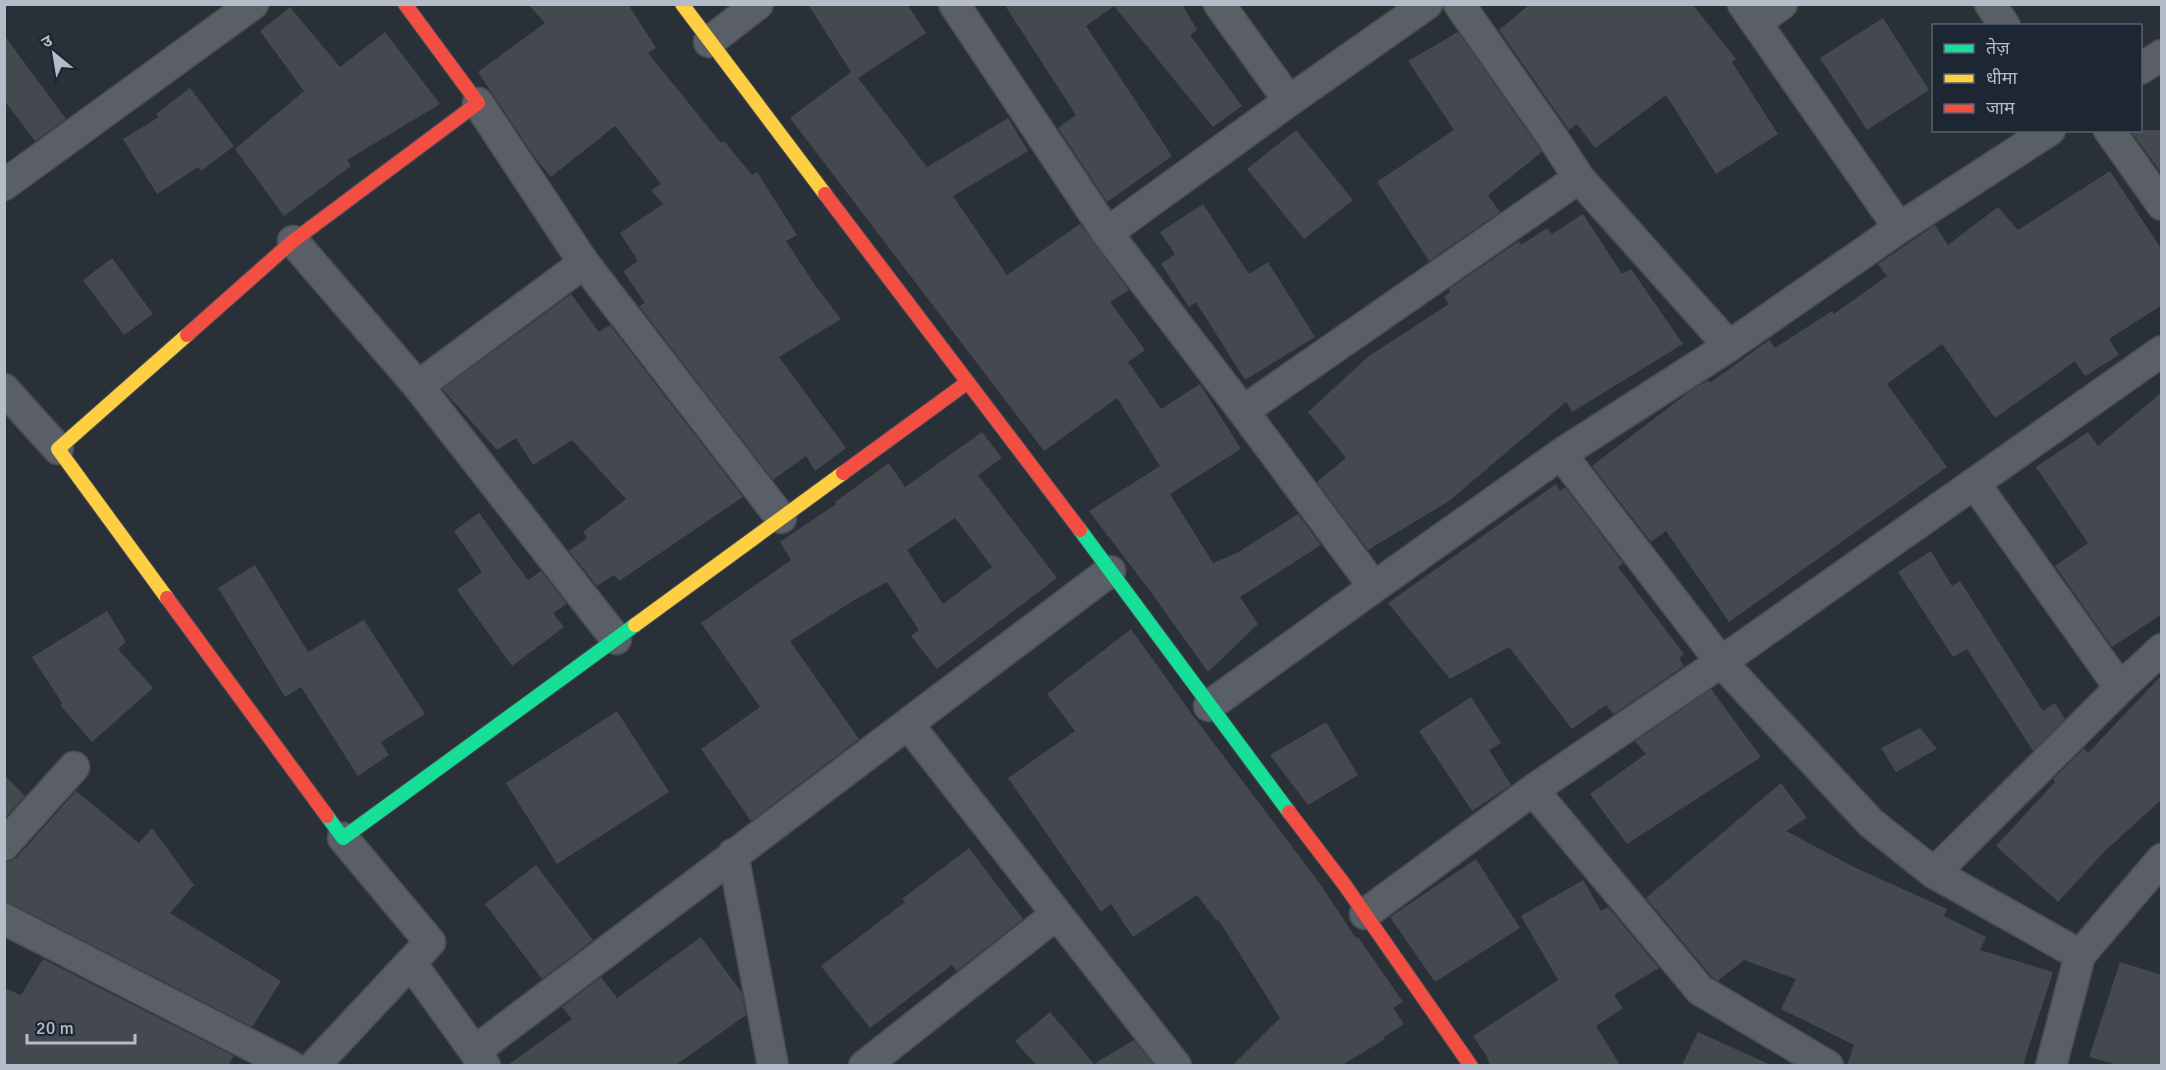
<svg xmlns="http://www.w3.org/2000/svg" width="2166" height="1070" font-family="Signika,'Noto Sans Devanagari',sans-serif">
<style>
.building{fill:#444950;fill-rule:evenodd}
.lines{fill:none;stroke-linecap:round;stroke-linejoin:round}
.street-casing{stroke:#484c53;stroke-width:33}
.fast-casing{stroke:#484c53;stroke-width:16}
.slow-casing{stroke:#484c53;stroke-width:16}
.jam-casing{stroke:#484c53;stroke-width:16}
.street{stroke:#5a5e66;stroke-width:30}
.fast{stroke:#16e098;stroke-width:14}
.slow{stroke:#ffcf43;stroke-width:14}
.jam{stroke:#f24e42;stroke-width:14}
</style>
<rect width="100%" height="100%" fill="#2a3038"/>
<!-- building -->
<path class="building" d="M 528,4 L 628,4 L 656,48 L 648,53 L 721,143 L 724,141 L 752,175 L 757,172 L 797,235 L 786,241 L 815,285 L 841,319 L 779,357 L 846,448 L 815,471 L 806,456 L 773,480 L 639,306 L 645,303 L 623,271 L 638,261 L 620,233 L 663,204 L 651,190 L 661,184 L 615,126 L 551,177 L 535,158 L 478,72 L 545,23 Z
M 808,4 L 907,4 L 926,33 L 858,78 L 927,167 L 1008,118 L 1028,151 L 953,196 L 1007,275 L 1080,224 L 1129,290 L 1110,302 L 1145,350 L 1128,362 L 1161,409 L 1200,384 L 1241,449 L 1170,494 L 1213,563 L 1237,553 L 1298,514 L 1321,545 L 1240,597 L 1258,624 L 1208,672 L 1153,595 L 1089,511 L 1160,466 L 1117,398 L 1044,451 L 790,118 L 851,72 Z
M 1004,4 L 1182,4 L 1197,30 L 1190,35 L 1242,106 L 1213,127 L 1114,6 L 1086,26 L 1172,156 L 1107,202 L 1058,128 L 1076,115 Z
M 1530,4 L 1692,4 L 1736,59 L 1732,62 L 1778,134 L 1716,174 L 1666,95 L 1595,148 L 1577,124 L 1569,130 L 1499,30 Z
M 290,7 L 340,67 L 385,32 L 440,104 L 347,160 L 351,166 L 284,216 L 235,149 L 304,91 L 260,31 Z
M 1883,18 L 1929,90 L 1867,130 L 1820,58 Z
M 1458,32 L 1542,152 L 1488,195 L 1500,212 L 1429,261 L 1377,182 L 1454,130 L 1408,61 Z
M 4,35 L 66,119 L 35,141 L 4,100 Z
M 190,88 L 234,146 L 201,171 L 198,167 L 157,194 L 123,139 L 159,117 L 156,114 Z
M 1296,130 L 1353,200 L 1304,239 L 1247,169 Z
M 2130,130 L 2162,130 L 2162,174 Z
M 2110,171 L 2162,250 L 2162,305 L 2109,339 L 2119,355 L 2085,376 L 2075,361 L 1995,418 L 1942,344 L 1887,384 L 1947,467 L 1729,622 L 1666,531 L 1651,542 L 1592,466 L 1690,391 L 1708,380 L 1710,383 L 1769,340 L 1775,348 L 1832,311 L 1834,314 L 1887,276 L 1878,264 L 1935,225 L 1948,245 L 1998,207 L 2018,230 Z
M 1203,204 L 1249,274 L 1268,262 L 1315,337 L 1245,380 L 1196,302 L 1189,307 L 1161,264 L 1175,254 L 1160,232 Z
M 1583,214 L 1622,274 L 1631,269 L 1683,344 L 1572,412 L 1566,402 L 1449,501 L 1368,550 L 1317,482 L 1346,458 L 1308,412 L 1369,356 L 1449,304 L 1444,297 L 1450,292 L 1449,289 L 1519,241 L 1521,245 L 1547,228 L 1552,234 Z
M 112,258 L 153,314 L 124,335 L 83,280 Z
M 571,294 L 599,332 L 610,325 L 743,497 L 619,581 L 614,575 L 597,586 L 569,551 L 587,538 L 583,532 L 626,499 L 572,440 L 533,465 L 516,438 L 497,450 L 442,389 Z
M 2162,392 L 2162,614 L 2112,647 L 2055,566 L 2088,543 L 2036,467 L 2088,432 L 2098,446 Z
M 982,432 L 1002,458 L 978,475 L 1057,578 L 937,669 L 911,636 L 919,630 L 887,582 L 856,599 L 790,641 L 859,739 L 751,821 L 701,749 L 760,707 L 701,623 L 791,560 L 780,542 L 836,504 L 835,502 L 889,463 L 905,487 ZM 955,518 L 992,567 L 943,604 L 907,550 Z
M 1556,484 L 1560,491 L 1565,487 L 1623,563 L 1618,567 L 1684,654 L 1679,658 L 1684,666 L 1614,714 L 1606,705 L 1572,729 L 1509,647 L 1450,679 L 1388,603 Z
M 479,513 L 528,580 L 541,571 L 567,604 L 553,613 L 564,627 L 512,666 L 457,590 L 482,572 L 454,531 Z
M 1931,551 L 1952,586 L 1960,581 L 2043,711 L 2055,703 L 2065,719 L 2033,751 L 1967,649 L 1953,657 L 1898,572 Z
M 255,565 L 308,652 L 364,620 L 425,714 L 381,742 L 389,755 L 358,776 L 301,687 L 285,697 L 218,588 Z
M 107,611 L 126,642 L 118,649 L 153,688 L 92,742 L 60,705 L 62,703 L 32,657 Z
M 1131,629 L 1194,717 L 1318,881 L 1356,938 L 1358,937 L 1403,1002 L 1393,1008 L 1404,1024 L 1384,1037 L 1385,1039 L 1342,1065 L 1233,1065 L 1280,1018 L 1218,919 L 1216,920 L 1197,895 L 1133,937 L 1111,904 L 1101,912 L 1008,778 L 1075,731 L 1047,694 Z
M 2162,675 L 2162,799 L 2105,851 L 2058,902 L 1996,846 L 2055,782 L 2053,779 L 2084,748 L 2088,753 Z
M 1711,689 L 1761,757 L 1627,844 L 1590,794 L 1646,754 L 1635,741 Z
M 1471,697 L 1501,743 L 1489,750 L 1511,785 L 1472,811 L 1419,731 Z
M 617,711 L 669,792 L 557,864 L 506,783 Z
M 1326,722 L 1358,775 L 1308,805 L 1270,755 Z
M 1920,728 L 1937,749 L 1896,772 L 1881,748 Z
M 4,775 L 25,796 L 4,819 Z
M 1781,783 L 1807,818 L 1786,831 L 1856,868 L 1947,909 L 1944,916 L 1986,937 L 1980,950 L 2053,972 L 2023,1065 L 1847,1065 L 1854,1045 L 1781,1009 L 1796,979 L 1744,960 L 1718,981 L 1711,976 L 1646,898 Z
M 76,791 L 139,843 L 152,828 L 194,885 L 170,913 L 281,981 L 252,1027 L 12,904 L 4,902 L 4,862 L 10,861 L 17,857 Z
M 969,848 L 1023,919 L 957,971 L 952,965 L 870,1028 L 821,966 L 905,902 L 902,899 Z
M 1476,859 L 1520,928 L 1435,982 L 1390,917 Z
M 536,865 L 593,940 L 542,979 L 485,904 Z
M 1583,880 L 1601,911 L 1608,907 L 1659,968 L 1614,995 L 1623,1008 L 1596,1026 L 1620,1065 L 1490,1065 L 1486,1055 L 1473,1036 L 1558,980 L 1521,916 Z
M 701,937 L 742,993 L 746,1015 L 676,1065 L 508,1065 L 572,1019 L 562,1007 L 601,977 L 617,998 Z
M 43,959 L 234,1056 L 228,1065 L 4,1065 L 4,988 L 21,995 Z
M 2120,962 L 2162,975 L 2162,1065 L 2117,1065 L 2089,1057 Z
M 1050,1012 L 1094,1064 L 1134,1040 L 1154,1065 L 1036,1065 L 1015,1041 Z
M 1698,1032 L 1771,1065 L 1682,1065 Z"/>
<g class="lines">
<defs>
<path id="street" d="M 954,4 L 1107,233 L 1243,411 L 1374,587 L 1209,706
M 1459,4 L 1553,138 L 1579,178 L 1729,346 L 1899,228 L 2050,130
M 1743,4 L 1899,228
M 1990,4 L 2005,26
M 1756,23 L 1782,4
M 709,42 L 758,4
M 2140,69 L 2162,55
M 1289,101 L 1427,4
M 478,103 L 584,263 L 781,518
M 2109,130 L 2162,205
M 4,185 L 253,4
M 1107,233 L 1289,101 L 1219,4
M 293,241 L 418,386 L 616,639
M 418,386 L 584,263
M 4,389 L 58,449
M 1243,411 L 1579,178
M 1561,454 L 1721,662 L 1871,823 L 1934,873 L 2080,955 L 2051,1066
M 1975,484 L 2120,688
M 1374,587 L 1561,454 L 1729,346
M 908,724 L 1176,1066
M 1533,790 L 1700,990 L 1828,1066
M 4,845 L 74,767
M 733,854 L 773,1066
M 1934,873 L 2120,688 L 2162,649
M 1365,914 L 1533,790 L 1721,662 L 2162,351
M 4,919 L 291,1066
M 2080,955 L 2162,859
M 411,963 L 485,1066
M 475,1051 L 1110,571
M 314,1066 L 430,942 L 343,838
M 864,1066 L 1057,914"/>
<path id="fast" d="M 1080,530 L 1289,812
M 327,816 L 343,838 L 635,625"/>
<path id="slow" d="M 682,4 L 825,194
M 167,598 L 58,449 L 187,335
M 635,625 L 843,473"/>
<path id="jam" d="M 825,194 L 1080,530
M 187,335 L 293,241 L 478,103 L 405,4
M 843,473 L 968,382
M 167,598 L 327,816
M 1289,812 L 1344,884 L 1471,1066"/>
</defs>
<!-- street casing -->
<use href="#street" class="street-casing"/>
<!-- fast casing -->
<use href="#fast" class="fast-casing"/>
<!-- slow casing -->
<use href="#slow" class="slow-casing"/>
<!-- jam casing -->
<use href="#jam" class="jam-casing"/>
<!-- street -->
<use href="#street" class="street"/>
<!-- fast -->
<use href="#fast" class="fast"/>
<!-- slow -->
<use href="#slow" class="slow"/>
<!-- jam -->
<use href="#jam" class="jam"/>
</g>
<!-- border -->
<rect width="2166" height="1070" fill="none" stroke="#b4bcc9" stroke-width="12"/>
<!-- legend -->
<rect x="1932" y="24" width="210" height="108" fill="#1d2633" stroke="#59626f" stroke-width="1.5"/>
<rect x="1944" y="44" width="30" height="9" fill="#16e098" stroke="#59626f" stroke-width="1.5"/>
<text x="1986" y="54" font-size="18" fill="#b4bcc9">तेज़</text>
<rect x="1944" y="74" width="30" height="9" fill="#ffcf43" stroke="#59626f" stroke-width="1.5"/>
<text x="1986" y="84" font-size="18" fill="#b4bcc9">धीमा</text>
<rect x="1944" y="104" width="30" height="9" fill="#f24e42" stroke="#59626f" stroke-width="1.5"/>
<text x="1986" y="114" font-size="18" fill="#b4bcc9">जाम</text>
<!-- north arrow -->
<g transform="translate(54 54) rotate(330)" stroke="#1d2633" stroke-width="4.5" paint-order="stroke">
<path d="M0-4.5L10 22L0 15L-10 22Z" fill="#b4bcc9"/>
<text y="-9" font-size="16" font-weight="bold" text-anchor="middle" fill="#b4bcc9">उ</text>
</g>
<!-- scale -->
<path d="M27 1034v9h108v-9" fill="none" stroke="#b4bcc9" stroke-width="3"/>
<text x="36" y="1034" font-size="18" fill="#b4bcc9" stroke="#1d2633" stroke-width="4.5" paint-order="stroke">20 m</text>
</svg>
